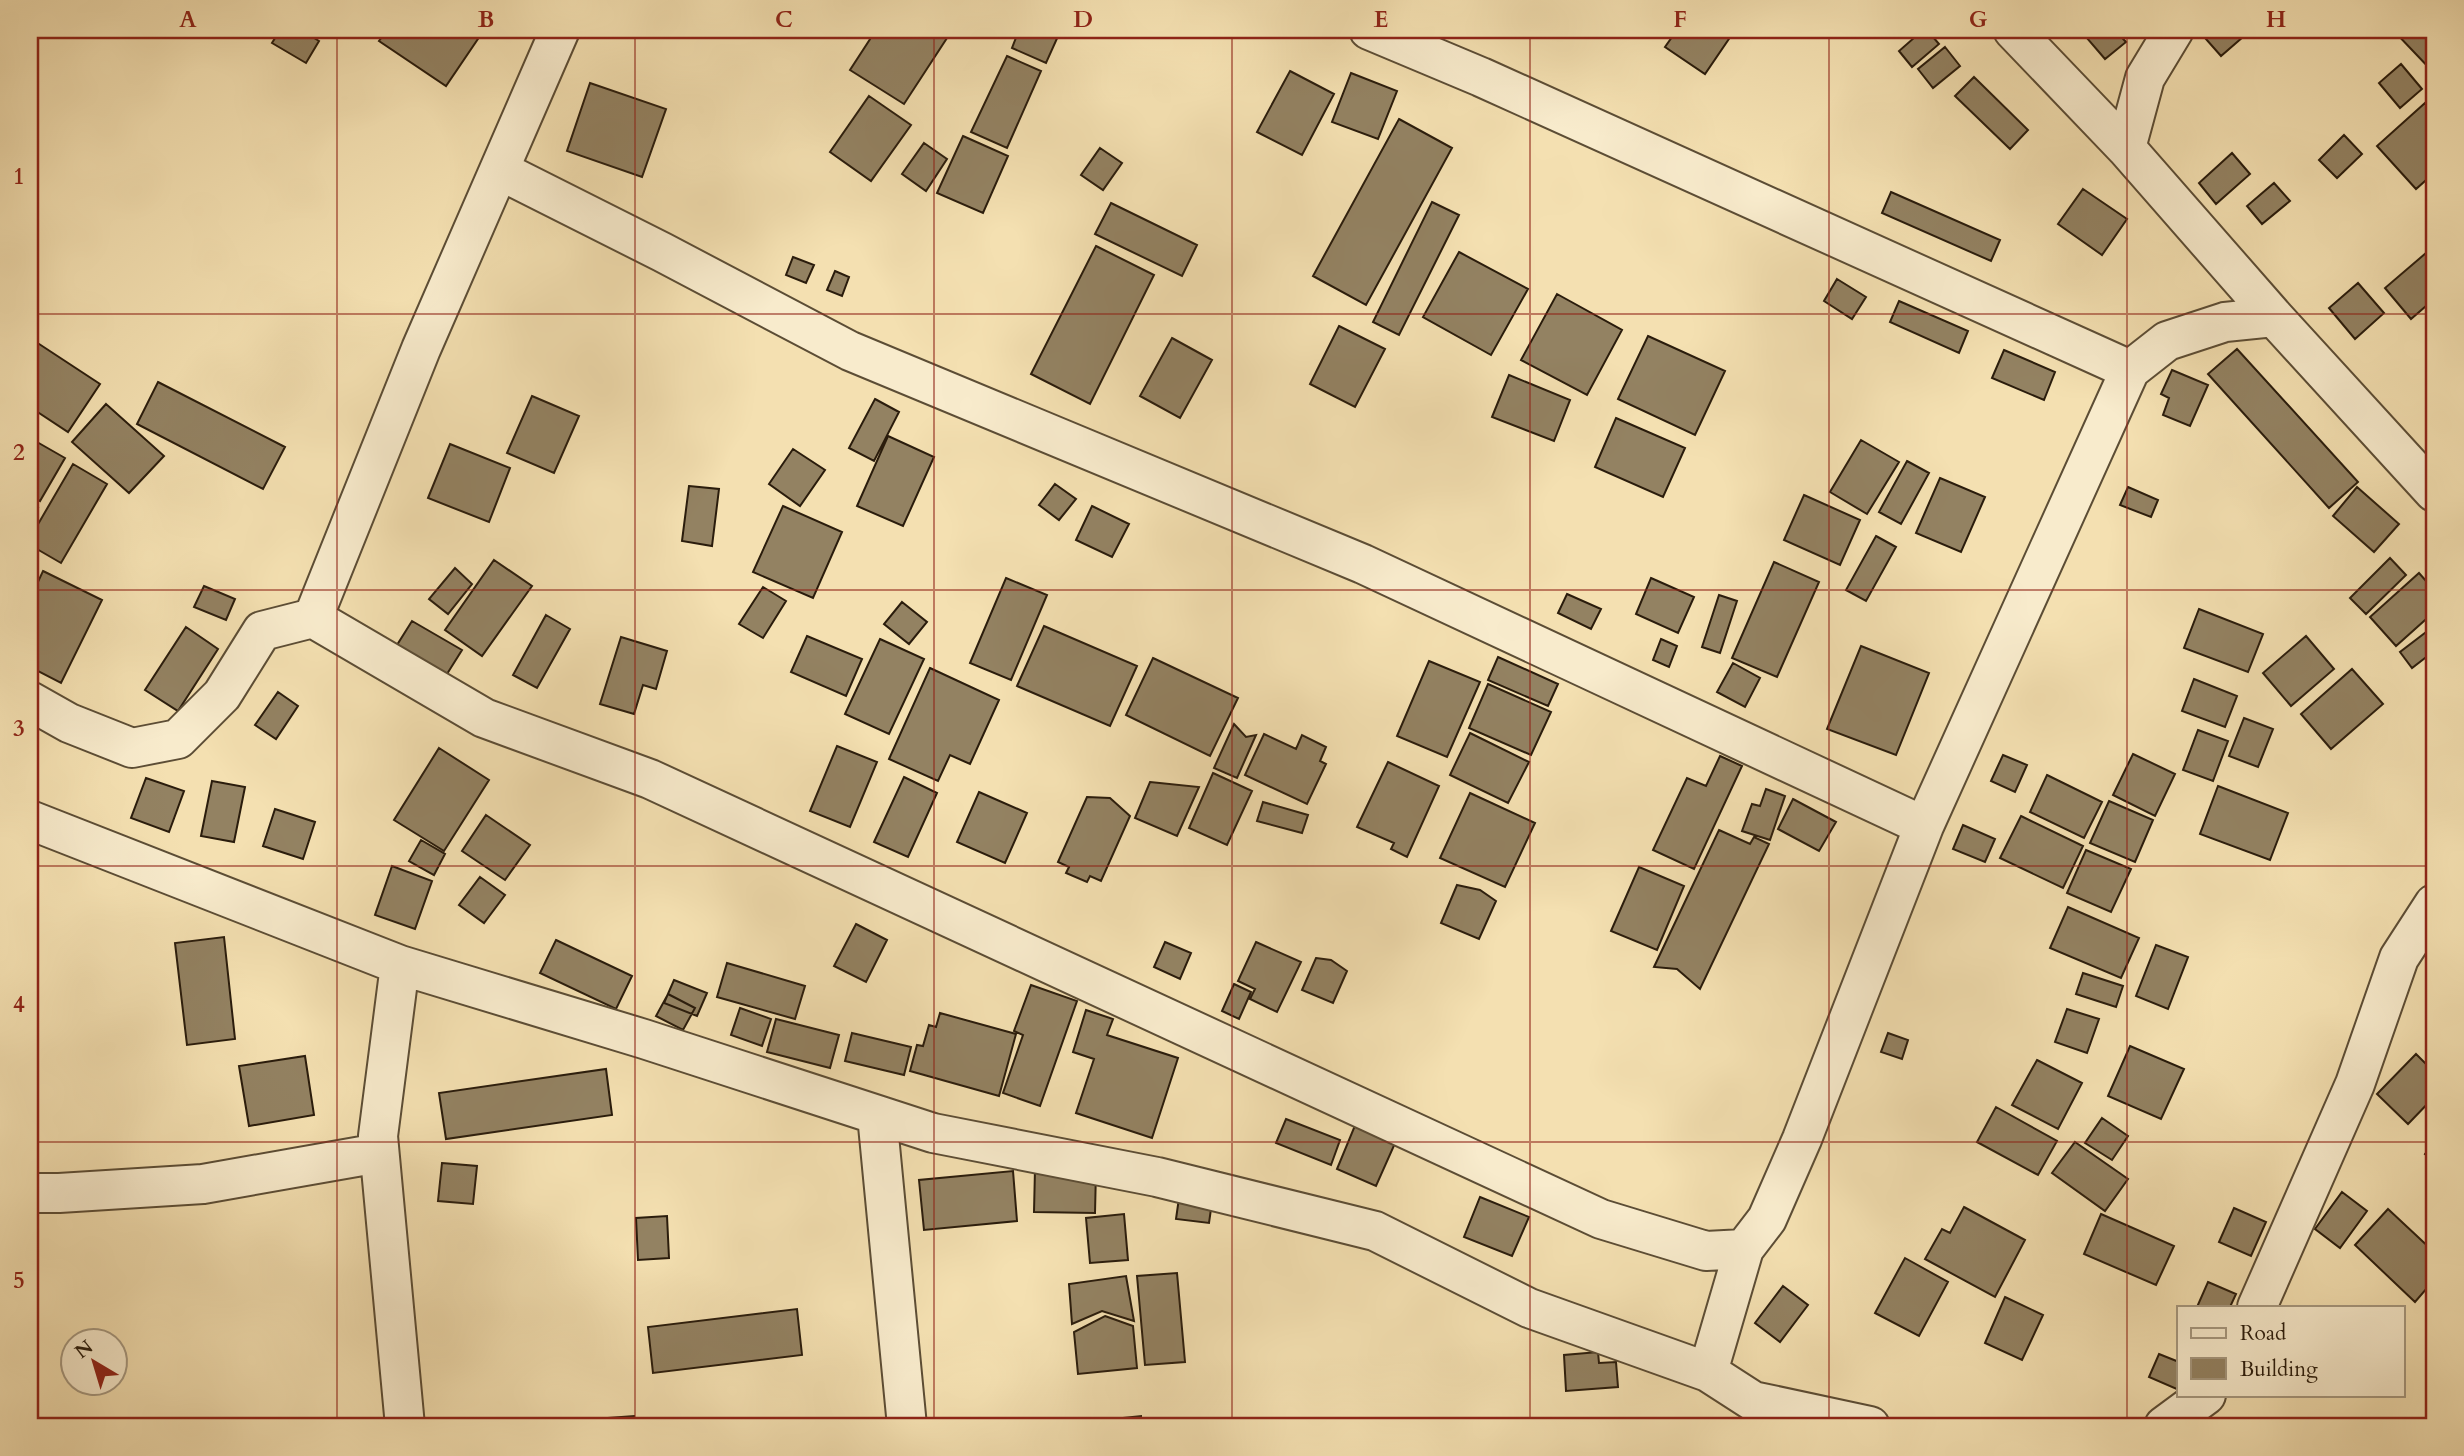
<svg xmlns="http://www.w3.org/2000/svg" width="2464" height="1456" font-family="Cardo,serif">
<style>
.building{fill:#938262;stroke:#2a1c0c;stroke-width:2}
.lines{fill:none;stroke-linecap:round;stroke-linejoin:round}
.minor-casing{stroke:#5c4d35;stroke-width:42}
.minor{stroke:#f8ebcc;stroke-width:38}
.grid{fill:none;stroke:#8f2418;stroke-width:2;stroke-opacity:0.55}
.neatline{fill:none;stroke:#8f2418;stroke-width:2.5}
.grid-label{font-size:23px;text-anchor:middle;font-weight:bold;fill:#8f2418}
</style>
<rect width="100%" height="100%" fill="#f4e0b1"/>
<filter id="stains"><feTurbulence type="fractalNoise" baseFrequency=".00286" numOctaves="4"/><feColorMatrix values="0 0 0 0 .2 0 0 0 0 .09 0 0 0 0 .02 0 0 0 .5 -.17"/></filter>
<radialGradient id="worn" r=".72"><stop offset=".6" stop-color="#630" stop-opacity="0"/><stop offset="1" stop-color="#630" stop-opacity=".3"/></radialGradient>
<!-- building -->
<path class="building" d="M 280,30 L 301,30 L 319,41 L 306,63 L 272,43 Z
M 387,30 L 484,30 L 446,86 L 379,41 Z
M 876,30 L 935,30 L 947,38 L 904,104 L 850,70 Z
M 1019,30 L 1050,30 L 1059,34 L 1046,63 L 1012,48 Z
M 1677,30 L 1735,30 L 1705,74 L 1665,47 Z
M 1923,30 L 1927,30 L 1939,44 L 1912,67 L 1899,51 Z
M 2095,30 L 2115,30 L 2126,42 L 2105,59 L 2086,37 Z
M 2198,30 L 2251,30 L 2221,56 Z
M 2393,30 L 2434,30 L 2434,71 L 2433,72 Z
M 1945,47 L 1960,66 L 1933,88 L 1918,69 Z
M 1007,56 L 1041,71 L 1007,148 L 971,132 Z
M 2401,64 L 2422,89 L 2400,108 L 2379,83 Z
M 1290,71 L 1334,94 L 1302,155 L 1257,132 Z
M 1351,73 L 1397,91 L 1378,139 L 1332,122 Z
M 1974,77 L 2028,130 L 2010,149 L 1955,96 Z
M 590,83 L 666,109 L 642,177 L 567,151 Z
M 869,96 L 911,125 L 871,181 L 830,152 Z
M 2425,103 L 2434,114 L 2434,173 L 2416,189 L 2377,146 Z
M 1399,119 L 1452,148 L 1366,305 L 1313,276 Z
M 2344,135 L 2362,154 L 2337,178 L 2319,160 Z
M 963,136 L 1008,156 L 983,213 L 937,193 Z
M 924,143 L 947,159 L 926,191 L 902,174 Z
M 1100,148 L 1122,163 L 1103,190 L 1081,175 Z
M 2232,153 L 2250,174 L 2216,204 L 2199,183 Z
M 2274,183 L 2290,201 L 2262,224 L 2247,206 Z
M 2083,189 L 2127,219 L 2102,255 L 2058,224 Z
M 1891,192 L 2000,240 L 1991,261 L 1882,213 Z
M 1432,202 L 1459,215 L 1399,335 L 1373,322 Z
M 1111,203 L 1197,245 L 1182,276 L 1095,234 Z
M 1096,246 L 1154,275 L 1090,404 L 1031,374 Z
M 2433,247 L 2434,299 L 2411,319 L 2385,288 Z
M 1459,252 L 1528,289 L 1491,355 L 1423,317 Z
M 793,257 L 814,265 L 806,283 L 786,275 Z
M 835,271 L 849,277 L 842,296 L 827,290 Z
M 1837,279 L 1866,297 L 1852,319 L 1824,301 Z
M 2358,283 L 2384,313 L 2355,339 L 2329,308 Z
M 1557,294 L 1622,330 L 1587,395 L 1521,360 Z
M 1899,301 L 1968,331 L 1959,353 L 1890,322 Z
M 1339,326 L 1385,349 L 1355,407 L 1310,384 Z
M 1648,336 L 1725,371 L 1695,435 L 1618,399 Z
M 30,338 L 100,384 L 68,432 L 30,407 Z
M 1172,338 L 1212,360 L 1180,418 L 1140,396 Z
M 2237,349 L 2358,482 L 2329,508 L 2208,374 Z
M 2004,350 L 2055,372 L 2044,400 L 1992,378 Z
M 2172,370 L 2208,385 L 2190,426 L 2163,415 L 2169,398 L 2161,394 Z
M 1509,375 L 1570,400 L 1554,441 L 1492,417 Z
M 158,382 L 285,447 L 263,489 L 137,424 Z
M 532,396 L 579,416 L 554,473 L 507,453 Z
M 875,399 L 899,412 L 874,461 L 849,448 Z
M 106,404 L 164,456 L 129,493 L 72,442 Z
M 1616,418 L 1685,448 L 1663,497 L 1595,467 Z
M 888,436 L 934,457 L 903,526 L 857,506 Z
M 30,438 L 65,458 L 40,501 L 30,495 Z
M 1861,440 L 1899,462 L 1867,514 L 1830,492 Z
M 450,444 L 510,468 L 489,522 L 428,498 Z
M 793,449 L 825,470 L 800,506 L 769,484 Z
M 1907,461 L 1929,473 L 1901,524 L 1879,512 Z
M 73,464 L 107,484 L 61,563 L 30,545 L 30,538 Z
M 1940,478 L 1985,497 L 1961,552 L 1916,533 Z
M 1055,484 L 1076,499 L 1059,520 L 1039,505 Z
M 689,486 L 719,489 L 712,546 L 682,541 Z
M 2128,487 L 2158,500 L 2151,517 L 2120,505 Z
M 2357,487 L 2399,524 L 2374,552 L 2333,516 Z
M 1804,495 L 1860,520 L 1840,565 L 1784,540 Z
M 30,504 L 38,508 L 30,524 Z
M 783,506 L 842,532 L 813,598 L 753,572 Z
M 1092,506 L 1129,524 L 1112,557 L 1076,540 Z
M 1876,536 L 1896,547 L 1866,601 L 1846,590 Z
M 2390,558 L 2406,575 L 2366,614 L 2350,598 Z
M 494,560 L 532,586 L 482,656 L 445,630 Z
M 1774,562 L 1819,582 L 1777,677 L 1732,658 Z
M 455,568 L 472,584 L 448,614 L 429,599 Z
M 43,571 L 102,600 L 61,683 L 30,667 L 30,599 Z
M 2419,573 L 2434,590 L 2434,612 L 2396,646 L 2370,617 Z
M 1006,578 L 1047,595 L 1011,680 L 970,663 Z
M 1651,578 L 1694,597 L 1678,633 L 1636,614 Z
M 204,586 L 235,599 L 226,620 L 194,607 Z
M 763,587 L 786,601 L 763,638 L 739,624 Z
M 1567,594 L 1601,609 L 1591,629 L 1558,613 Z
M 1719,595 L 1737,601 L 1720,653 L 1702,647 Z
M 902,602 L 927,622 L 909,644 L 884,624 Z
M 2199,609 L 2263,634 L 2248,672 L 2184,648 Z
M 546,615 L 570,629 L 537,688 L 513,675 Z
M 412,621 L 462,650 L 447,674 L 397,645 Z
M 1044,626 L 1137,666 L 1110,726 L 1017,686 Z
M 2434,626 L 2434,651 L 2412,668 L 2400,652 Z
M 186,627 L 218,649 L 178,711 L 145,690 Z
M 807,636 L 862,659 L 846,696 L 791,672 Z
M 2306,636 L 2334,669 L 2291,706 L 2263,673 Z
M 621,637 L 667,651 L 656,689 L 643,685 L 634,714 L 600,704 Z
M 880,639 L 924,659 L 889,734 L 845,714 Z
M 1661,639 L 1677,646 L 1669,667 L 1653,660 Z
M 1861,646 L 1929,673 L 1896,755 L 1827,729 Z
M 1498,657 L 1558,684 L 1548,706 L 1488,680 Z
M 1153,658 L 1238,698 L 1210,756 L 1126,715 Z
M 1429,661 L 1480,682 L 1447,757 L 1397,736 Z
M 1733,663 L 1760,678 L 1745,707 L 1717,692 Z
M 930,668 L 999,700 L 970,764 L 950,755 L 938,781 L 889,759 Z
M 2352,669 L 2383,704 L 2331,749 L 2301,714 Z
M 2194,679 L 2237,696 L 2225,727 L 2182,711 Z
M 1488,684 L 1551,712 L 1531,755 L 1469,728 Z
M 278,692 L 298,706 L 276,739 L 255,725 Z
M 2244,718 L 2273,729 L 2258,767 L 2229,756 Z
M 1234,724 L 1246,737 L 1256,735 L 1237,778 L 1214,768 Z
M 2198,730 L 2228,741 L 2213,781 L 2183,770 Z
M 1470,733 L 1529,762 L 1508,803 L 1450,775 Z
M 1264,734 L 1296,749 L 1302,735 L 1326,747 L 1320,761 L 1326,764 L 1307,804 L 1245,775 Z
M 837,746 L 877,762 L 850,827 L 810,811 Z
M 439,748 L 489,780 L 444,851 L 394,820 Z
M 2133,754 L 2175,774 L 2155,816 L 2113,795 Z
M 2003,755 L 2027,765 L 2015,792 L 1991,781 Z
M 1720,756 L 1742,766 L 1694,869 L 1653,850 L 1687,778 L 1706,786 Z
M 1388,762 L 1439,786 L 1407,857 L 1391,849 L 1394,843 L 1357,827 Z
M 1213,773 L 1252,791 L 1227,845 L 1189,828 Z
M 2047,775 L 2102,802 L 2084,838 L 2030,812 Z
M 904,777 L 937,793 L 908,857 L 874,842 Z
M 146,778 L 184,791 L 169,832 L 131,818 Z
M 212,781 L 245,787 L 234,842 L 201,836 Z
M 1150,782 L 1199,787 L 1177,836 L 1135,818 Z
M 2218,786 L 2288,813 L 2270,860 L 2200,834 Z
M 1766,789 L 1785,796 L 1770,840 L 1742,831 L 1752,804 L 1760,806 Z
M 979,792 L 1027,813 L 1005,863 L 957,842 Z
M 1470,793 L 1535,823 L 1505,887 L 1440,858 Z
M 1087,797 L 1110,798 L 1130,816 L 1101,881 L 1090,876 L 1087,882 L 1066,873 L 1069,867 L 1058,862 Z
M 1793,799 L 1836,822 L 1819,851 L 1778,829 Z
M 2109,801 L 2153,820 L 2135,862 L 2090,843 Z
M 1263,802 L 1308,815 L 1302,833 L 1257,821 Z
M 275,809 L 315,822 L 303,859 L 263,846 Z
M 486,815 L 530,845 L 505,880 L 462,851 Z
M 2021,816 L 2083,846 L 2063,888 L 2000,858 Z
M 1963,825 L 1995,839 L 1985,862 L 1953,849 Z
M 1719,830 L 1750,844 L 1754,837 L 1769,844 L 1700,989 L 1677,969 L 1654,967 Z
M 421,840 L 445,854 L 434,875 L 409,861 Z
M 2086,850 L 2131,869 L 2111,912 L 2067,893 Z
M 392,866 L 432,881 L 415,929 L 375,915 Z
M 1639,867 L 1684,886 L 1657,950 L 1611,931 Z
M 480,877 L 505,895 L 484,923 L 459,905 Z
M 1457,885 L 1480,890 L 1496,901 L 1479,939 L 1441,923 Z
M 2068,907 L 2139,938 L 2121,978 L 2050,948 Z
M 856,924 L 887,940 L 866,982 L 834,966 Z
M 224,937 L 235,1039 L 187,1045 L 175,943 Z
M 556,940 L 632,976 L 616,1009 L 540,973 Z
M 1165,942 L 1191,953 L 1180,979 L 1154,967 Z
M 1256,942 L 1301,962 L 1277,1012 L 1250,999 L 1255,989 L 1238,981 Z
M 2156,945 L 2188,957 L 2168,1009 L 2136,996 Z
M 1316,958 L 1331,960 L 1347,971 L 1333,1003 L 1302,990 Z
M 727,963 L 805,986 L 795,1019 L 717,997 Z
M 2083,973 L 2123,986 L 2116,1007 L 2076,994 Z
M 674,980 L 707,993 L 697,1016 L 664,1003 Z
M 1234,984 L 1251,992 L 1239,1019 L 1222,1011 Z
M 1031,985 L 1077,1001 L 1040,1106 L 1003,1093 L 1023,1035 L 1014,1031 Z
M 668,994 L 695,1008 L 683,1030 L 656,1016 Z
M 740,1008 L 771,1019 L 762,1046 L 731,1035 Z
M 2067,1009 L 2099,1019 L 2087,1053 L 2055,1042 Z
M 1086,1010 L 1113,1019 L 1107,1035 L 1178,1058 L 1152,1138 L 1076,1113 L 1094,1059 L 1073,1052 Z
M 940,1013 L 1016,1034 L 999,1096 L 910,1071 L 917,1045 L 923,1046 L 929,1025 L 936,1027 Z
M 776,1019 L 839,1035 L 830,1068 L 767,1052 Z
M 852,1033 L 911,1047 L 904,1075 L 845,1061 Z
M 1888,1033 L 1908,1040 L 1902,1059 L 1881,1052 Z
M 2130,1046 L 2184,1069 L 2161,1119 L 2108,1096 Z
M 2416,1054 L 2434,1072 L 2434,1097 L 2408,1124 L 2377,1094 Z
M 305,1056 L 314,1115 L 249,1126 L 239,1066 Z
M 2037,1060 L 2082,1083 L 2058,1129 L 2012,1105 Z
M 606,1069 L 612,1115 L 446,1139 L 439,1093 Z
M 1996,1107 L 2057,1141 L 2038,1175 L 1977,1142 Z
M 2102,1118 L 2128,1136 L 2112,1160 L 2085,1143 Z
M 1286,1119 L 1340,1140 L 1331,1165 L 1276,1143 Z
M 1356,1123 L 1396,1141 L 1376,1186 L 1337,1169 Z
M 2075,1142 L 2128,1179 L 2105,1211 L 2052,1173 Z
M 2434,1143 L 2434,1161 L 2425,1154 Z
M 442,1163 L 477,1166 L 473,1204 L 438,1201 Z
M 1035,1169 L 1096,1170 L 1095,1213 L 1034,1212 Z
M 1013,1171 L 1017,1221 L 924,1230 L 919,1180 Z
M 1180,1191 L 1213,1195 L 1209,1223 L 1176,1219 Z
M 2342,1192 L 2367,1211 L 2340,1248 L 2315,1229 Z
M 1480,1197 L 1529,1217 L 1512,1256 L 1464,1237 Z
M 1964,1207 L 2025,1240 L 1995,1297 L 1925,1259 L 1942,1229 L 1950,1233 Z
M 2234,1208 L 2266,1222 L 2251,1256 L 2219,1242 Z
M 2388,1209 L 2434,1252 L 2434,1280 L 2415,1302 L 2355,1245 Z
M 1124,1214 L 1128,1260 L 1090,1263 L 1086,1218 Z
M 2101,1214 L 2174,1246 L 2156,1285 L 2084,1254 Z
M 667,1216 L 669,1258 L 638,1260 L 636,1218 Z
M 1905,1258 L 1948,1282 L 1919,1336 L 1875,1313 Z
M 1177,1273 L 1185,1362 L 1145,1365 L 1137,1276 Z
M 1126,1276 L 1134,1321 L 1102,1311 L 1072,1324 L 1069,1284 Z
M 2208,1282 L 2236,1294 L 2230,1307 L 2197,1307 Z
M 1783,1286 L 1808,1305 L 1780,1342 L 1755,1323 Z
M 2005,1297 L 2043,1315 L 2022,1360 L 1985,1343 Z
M 797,1309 L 802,1355 L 653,1373 L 648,1327 Z
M 1105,1316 L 1133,1326 L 1137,1368 L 1078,1374 L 1074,1332 Z
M 1598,1352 L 1599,1363 L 1616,1362 L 1618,1387 L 1566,1391 L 1564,1355 Z
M 2159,1354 L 2179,1362 L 2179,1390 L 2149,1377 Z
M 634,1416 L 634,1426 L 567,1426 L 567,1421 Z
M 1141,1416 L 1141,1426 L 1074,1426 L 1073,1423 Z"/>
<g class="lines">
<defs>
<path id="minor" d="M 1369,30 L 1481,77 L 2130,370
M 2013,30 L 2126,148 L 2274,317 L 2434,492
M 2126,148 L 2145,78 L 2174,30
M 499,170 L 662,252 L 850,351 L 1363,564 L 1924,826
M 313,618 L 421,349 L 560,30
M 30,701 L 69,723 L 132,748 L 178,739 L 222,695 L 262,631 L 313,618 L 484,718 L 650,779 L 1601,1219 L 1706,1251 L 1744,1249
M 30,820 L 400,965 L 644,1039 L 933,1133 L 1157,1177 L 1375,1231 L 1529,1308 L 1708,1372 L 1753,1401 L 1870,1426
M 400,965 L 378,1136 L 405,1426
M 877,1115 L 907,1426
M 30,1193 L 59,1193 L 203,1184 L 379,1153
M 2257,1307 L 2355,1084 L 2399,958 L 2434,904
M 1708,1372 L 1744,1249 L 1767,1219 L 1802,1139 L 1924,826 L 2130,370 L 2167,341 L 2225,322 L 2274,317
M 2164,1426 L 2206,1395"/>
</defs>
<!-- minor casing -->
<use href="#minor" class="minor-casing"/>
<!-- minor -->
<use href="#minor" class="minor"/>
</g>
<!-- grid -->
<path class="grid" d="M 337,30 L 337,1426M 635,30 L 635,1426M 934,30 L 934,1426M 1232,30 L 1232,1426M 1530,30 L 1530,1426M 1829,30 L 1829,1426M 2127,30 L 2127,1426M 30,314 L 2434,314M 30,590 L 2434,590M 30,866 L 2434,866M 30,1142 L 2434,1142"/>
<!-- margin -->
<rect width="2464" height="1456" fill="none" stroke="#f4e0b1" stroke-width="77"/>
<!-- legend -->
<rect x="2177" y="1306" width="228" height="91" fill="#f8ebcc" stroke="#a6987f" stroke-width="2"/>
<rect x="2191" y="1328" width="35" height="10" fill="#f8ebcc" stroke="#a6987f" stroke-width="2"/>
<text x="2240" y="1340" font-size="21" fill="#2a1c0c">Road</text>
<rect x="2191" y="1358" width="35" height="21" fill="#938262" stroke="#a6987f" stroke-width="2"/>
<text x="2240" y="1376" font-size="21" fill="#2a1c0c">Building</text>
<!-- north arrow -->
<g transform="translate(94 1362) rotate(322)"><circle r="33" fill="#f8ebcc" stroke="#a6987f" stroke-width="2"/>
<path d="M0-5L12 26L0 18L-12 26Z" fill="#8f2418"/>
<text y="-10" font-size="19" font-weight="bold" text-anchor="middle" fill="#2a1c0c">N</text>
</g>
<rect x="38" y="38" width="2388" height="1380" class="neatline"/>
<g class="grid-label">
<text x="188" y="27">A</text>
<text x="486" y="27">B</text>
<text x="784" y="27">C</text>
<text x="1083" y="27">D</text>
<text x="1381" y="27">E</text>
<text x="1680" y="27">F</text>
<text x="1978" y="27">G</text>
<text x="2276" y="27">H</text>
<text x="19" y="184">1</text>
<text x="19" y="460">2</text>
<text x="19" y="736">3</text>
<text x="19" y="1012">4</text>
<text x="19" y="1288">5</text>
</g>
<rect width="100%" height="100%" filter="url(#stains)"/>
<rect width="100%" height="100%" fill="url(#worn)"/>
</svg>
